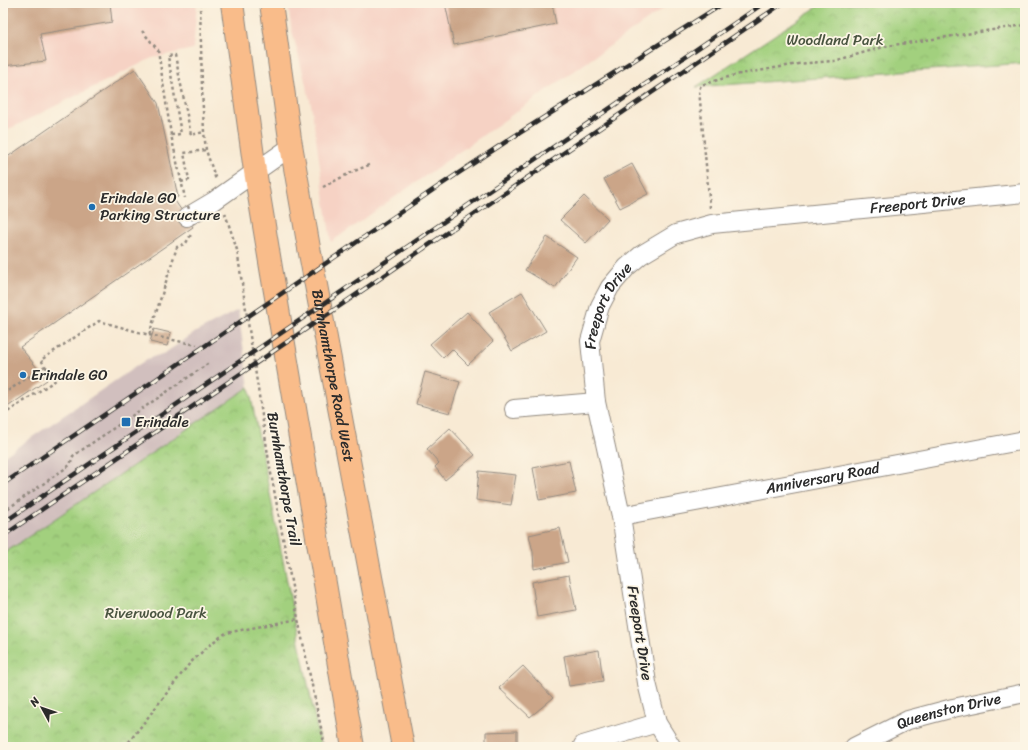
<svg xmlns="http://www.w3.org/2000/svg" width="1028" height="750" font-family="Sriracha,sans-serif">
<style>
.built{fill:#f6d2c4}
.railway{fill:#d1bfbe}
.park{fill:url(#park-crowns);stroke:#667e54}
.building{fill:#cba588}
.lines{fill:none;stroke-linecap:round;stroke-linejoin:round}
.minor-casing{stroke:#928a80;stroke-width:20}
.major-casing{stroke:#928a80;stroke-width:24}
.path{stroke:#928a80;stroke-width:2.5;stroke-dasharray:3 3;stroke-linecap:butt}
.minor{stroke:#fff;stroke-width:18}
.major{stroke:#f9bc8a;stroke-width:22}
.rail-casing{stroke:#2b2b2b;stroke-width:4.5}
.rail{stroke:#fcf5e5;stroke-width:3;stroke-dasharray:9;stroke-linecap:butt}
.path-bridge{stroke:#928a80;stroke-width:2.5;stroke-dasharray:3 3;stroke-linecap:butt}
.poi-dot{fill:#1f6fb2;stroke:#fcf5e5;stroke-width:1.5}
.labels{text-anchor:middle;stroke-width:3.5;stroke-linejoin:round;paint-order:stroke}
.park-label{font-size:15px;fill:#495440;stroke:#fcf5e5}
.poi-label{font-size:15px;fill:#2b2b2b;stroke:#fcf5e5;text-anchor:start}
.street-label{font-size:15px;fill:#2b2b2b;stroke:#fcf5e5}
</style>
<defs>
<pattern id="park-crowns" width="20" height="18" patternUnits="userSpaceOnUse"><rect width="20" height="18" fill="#a2d07e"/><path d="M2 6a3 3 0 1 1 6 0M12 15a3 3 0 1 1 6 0" fill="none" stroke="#8cb36d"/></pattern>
</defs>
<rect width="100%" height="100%" fill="#fcf5e5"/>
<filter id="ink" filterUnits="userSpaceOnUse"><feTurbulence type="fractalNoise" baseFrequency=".025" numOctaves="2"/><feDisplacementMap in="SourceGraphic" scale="8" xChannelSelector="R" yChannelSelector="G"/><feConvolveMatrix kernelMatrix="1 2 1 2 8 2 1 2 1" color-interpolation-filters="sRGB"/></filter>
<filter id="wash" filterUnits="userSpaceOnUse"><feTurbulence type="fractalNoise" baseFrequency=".012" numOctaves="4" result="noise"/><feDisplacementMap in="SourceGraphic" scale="16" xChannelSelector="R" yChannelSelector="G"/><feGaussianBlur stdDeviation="0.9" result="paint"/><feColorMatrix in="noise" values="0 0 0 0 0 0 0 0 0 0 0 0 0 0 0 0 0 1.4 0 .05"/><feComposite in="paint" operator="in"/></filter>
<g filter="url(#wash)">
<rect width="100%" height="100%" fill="#f8ead4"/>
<!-- built -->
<path class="built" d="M 3,3 L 197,3 L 193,49 L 152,58 L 3,132 Z
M 288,3 L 671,3 L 331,242 L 311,104 L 291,27 Z"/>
<!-- railway -->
<path class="railway" d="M 238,310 L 249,387 L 3,554 L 3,457 L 147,359 L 165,353 L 196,332 Z"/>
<!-- park -->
<path class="park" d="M 823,3 L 1025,3 L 1025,63 L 696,87 Z
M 249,387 L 297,632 L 321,747 L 3,747 L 3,554 Z"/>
<g id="blocks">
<!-- building -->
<path class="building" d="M 3,3 L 110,3 L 112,22 L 40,34 L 46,61 L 3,66 Z
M 445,3 L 552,3 L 556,24 L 454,45 Z
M 135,69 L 158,103 L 178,197 L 173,198 L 193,227 L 20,347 L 47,380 L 3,410 L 3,160 Z
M 632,164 L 648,194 L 620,208 L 604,179 Z
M 584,196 L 608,219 L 586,243 L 560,220 Z
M 547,237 L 577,257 L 555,288 L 525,270 Z
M 522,292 L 546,331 L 512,351 L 489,312 Z
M 467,312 L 493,341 L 468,365 L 452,349 L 443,358 L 430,344 Z
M 154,329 L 171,333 L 167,346 L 150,342 Z
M 425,372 L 460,382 L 450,413 L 416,404 Z
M 450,428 L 475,455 L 445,480 L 435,467 L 439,463 L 427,449 Z
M 569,461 L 576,493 L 539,500 L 533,468 Z
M 479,471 L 516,475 L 511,505 L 476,500 Z
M 560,528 L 568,562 L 534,569 L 533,552 L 529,535 Z
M 569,575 L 576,610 L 537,617 L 532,582 Z
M 599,650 L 603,681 L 569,686 L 564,656 Z
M 523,666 L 553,698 L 530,717 L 499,688 Z
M 517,731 L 517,747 L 486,747 L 486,732 Z"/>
</g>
</g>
<g filter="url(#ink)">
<use href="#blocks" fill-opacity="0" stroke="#928a80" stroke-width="1"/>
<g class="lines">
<defs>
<g id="minor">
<path d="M 187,217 L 214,201 L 292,146"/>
<path d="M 514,409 L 596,402"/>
<path id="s1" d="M 621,516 L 1025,440"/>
<path d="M 583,745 L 657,723"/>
<path id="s2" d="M 672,747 L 657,723 L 647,683 L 621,516 L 596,402 L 590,341 L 600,306 L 610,287 L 627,267 L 641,255 L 676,234 L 712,224 L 1025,193"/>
<path id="s3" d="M 854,747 L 908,720 L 953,708 L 1025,693"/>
</g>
<g id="major">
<path d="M 232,3 L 255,171 L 272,274 L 353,747"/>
<path id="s4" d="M 271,3 L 290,139 L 309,248 L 403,747"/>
</g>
</defs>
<!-- minor casing -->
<use href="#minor" class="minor-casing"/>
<!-- major casing -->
<use href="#major" class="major-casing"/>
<!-- path -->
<path class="path" d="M 200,3 L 202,87 L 204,132 L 206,150 L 216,180
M 142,31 L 158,50 L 171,135 L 185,198
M 171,135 L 181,134 L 168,56 L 175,55 L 191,135 L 204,132
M 181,182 L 189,180 L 184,153 L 206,150
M 323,187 L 352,172 L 369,165
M 710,208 L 699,90 L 701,85 L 735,75 L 798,64 L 834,61 L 887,46 L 1025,25
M 225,213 L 237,250 L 270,468 L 298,619 L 325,747
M 149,335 L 197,345
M 3,394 L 45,366 L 41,360 L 99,321 L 149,335 L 177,247 L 186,243 L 192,233
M 3,415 L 56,380 L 45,366
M 3,512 L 70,465 L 73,456 L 209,363
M 125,747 L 190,663 L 213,642 L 226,633 L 298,619"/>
<!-- minor -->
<use href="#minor" class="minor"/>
<!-- major -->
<use href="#major" class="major"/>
<defs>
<path id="rail" d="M 3,484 L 433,190 L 510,139 L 724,3
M 3,523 L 764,3
M 3,536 L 783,3"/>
</defs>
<!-- rail casing -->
<use href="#rail" class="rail-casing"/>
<!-- rail -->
<use href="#rail" class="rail"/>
<!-- path-bridge -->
<path class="path-bridge" d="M 188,206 L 194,224"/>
</g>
</g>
<!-- markers -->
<g class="poi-dot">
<circle cx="92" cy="207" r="4"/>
<circle cx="23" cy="375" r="4"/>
<rect x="121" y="417" width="10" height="10" rx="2"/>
</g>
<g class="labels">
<!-- park labels -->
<g class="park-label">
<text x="835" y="45">Woodland Park</text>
<text x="156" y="618">Riverwood Park</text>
</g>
<!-- poi labels -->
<g class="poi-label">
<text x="100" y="203">Erindale GO<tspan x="100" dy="17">Parking Structure</tspan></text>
<text x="31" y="380">Erindale GO</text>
<text x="135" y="427">Erindale</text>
</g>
<!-- street labels -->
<g class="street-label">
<text dy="5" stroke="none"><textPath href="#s2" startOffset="804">Freeport Drive</textPath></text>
<text dy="5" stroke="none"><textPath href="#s2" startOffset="456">Freeport Drive</textPath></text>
<text dy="5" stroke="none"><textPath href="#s4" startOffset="378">Burnhamthorpe Road West</textPath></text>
<text dy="5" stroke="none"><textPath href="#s1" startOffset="205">Anniversary Road</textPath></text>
<text transform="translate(284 479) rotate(80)" y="5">Burnhamthorpe Trail</text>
<text transform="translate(640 633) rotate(81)" y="5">Freeport Drive</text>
<text dy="5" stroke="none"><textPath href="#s3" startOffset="102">Queenston Drive</textPath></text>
</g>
</g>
<!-- margin -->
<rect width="1028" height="750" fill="none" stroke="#fcf5e5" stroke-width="16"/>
<!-- north arrow -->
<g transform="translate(42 708) rotate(310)" stroke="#fcf5e5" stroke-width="3" paint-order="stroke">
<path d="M0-3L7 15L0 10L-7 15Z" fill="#2b2b2b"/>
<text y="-6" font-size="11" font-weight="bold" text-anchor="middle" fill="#2b2b2b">N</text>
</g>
</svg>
